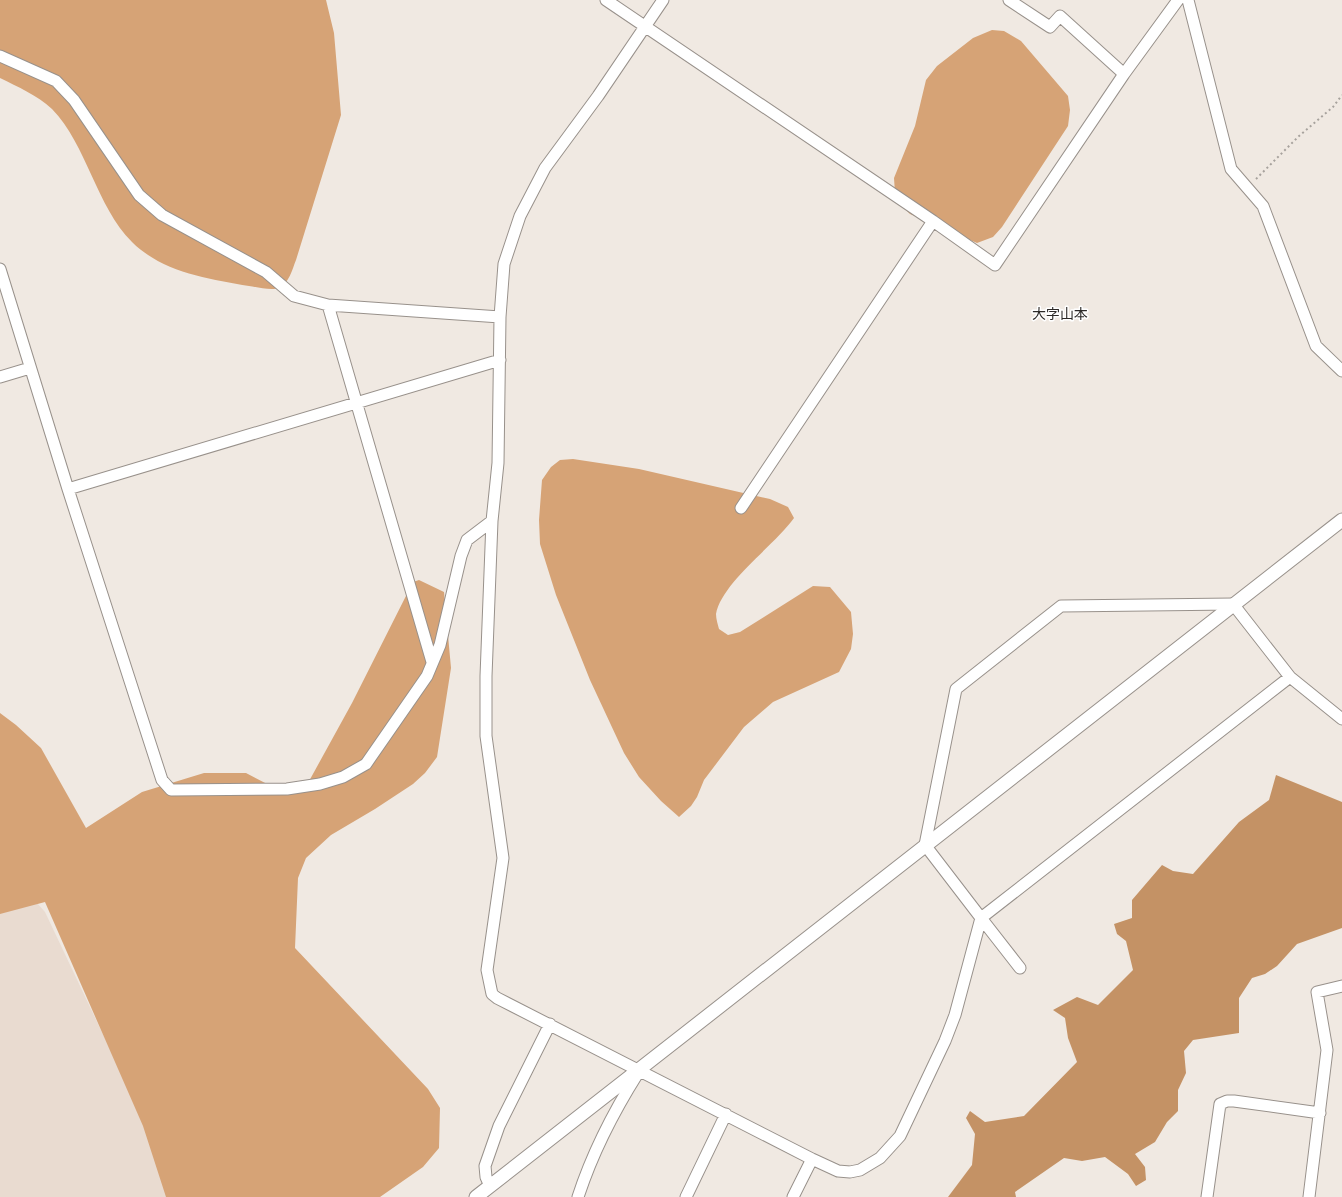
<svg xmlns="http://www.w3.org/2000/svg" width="1342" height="1197" font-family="Jost,'Noto Sans JP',sans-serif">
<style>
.built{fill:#e9dbd0}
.forest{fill:#d6a376}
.water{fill:#c49265}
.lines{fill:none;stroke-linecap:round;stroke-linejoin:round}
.minor-casing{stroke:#98918b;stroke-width:13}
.tertiary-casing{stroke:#98918b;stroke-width:15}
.path{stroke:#a7a29d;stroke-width:2;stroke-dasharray:2 3;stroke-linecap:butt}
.minor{stroke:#fff;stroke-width:11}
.tertiary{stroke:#fff;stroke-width:13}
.labels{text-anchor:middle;stroke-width:3;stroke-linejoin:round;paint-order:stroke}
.quarter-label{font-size:14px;fill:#2c2927;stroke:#fff}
</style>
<rect width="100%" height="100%" fill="#f0e9e2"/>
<!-- built -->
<path class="built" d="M 26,891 L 45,912 L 180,1197 L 0,1197 L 0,903 Z"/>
<!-- forest -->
<path class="forest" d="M 0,0 L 326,0 L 334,33 L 341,115 L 296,260 C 292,270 289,283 279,288 C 271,291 257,287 249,286 C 208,279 162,272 132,242 C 96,206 87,145 52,109 C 37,95 18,87 0,78 Z
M 992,30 L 1004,31 L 1021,41 L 1068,96 L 1070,110 L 1068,126 L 1002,227 L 993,237 L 977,243 L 910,214 L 901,205 L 895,193 L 894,178 L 915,126 L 926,80 L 937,66 L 973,38 Z
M 573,459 L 639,469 L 770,499 L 788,507 L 794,518 C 774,546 722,582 716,614 C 716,619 718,625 719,629 L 728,635 L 740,632 L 813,586 L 830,587 L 851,612 L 853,634 L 851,649 L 839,672 L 773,702 L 744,727 L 704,780 L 697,797 L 691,806 L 679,817 L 661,801 L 639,777 L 624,753 L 590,680 L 556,595 L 540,544 L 539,520 L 542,480 L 551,467 L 560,460 Z
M 419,580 L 444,592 L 451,668 L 437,757 L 425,773 L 413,784 L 375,809 L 331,835 L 306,858 L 298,878 L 295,948 L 428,1089 L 440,1108 L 439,1148 L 423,1167 L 380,1197 L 166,1197 L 143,1126 L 45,902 L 0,914 L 0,713 L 16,725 L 41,748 L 86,828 L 142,792 L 204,773 L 246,773 L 271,786 L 308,783 L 352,703 L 413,582 Z"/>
<!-- water -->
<path class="water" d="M 1276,775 L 1342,802 L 1342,928 L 1297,944 L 1277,966 L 1265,974 L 1252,978 L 1239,998 L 1239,1033 L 1193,1040 L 1184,1051 L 1186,1073 L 1178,1090 L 1178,1111 L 1167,1122 L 1155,1142 L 1135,1154 L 1145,1167 L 1146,1180 L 1136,1186 L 1128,1174 L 1105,1157 L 1082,1161 L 1064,1158 L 1015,1192 L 1016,1197 L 948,1197 L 972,1165 L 975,1134 L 966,1118 L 970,1111 L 985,1122 L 1024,1116 L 1077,1062 L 1068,1038 L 1065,1018 L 1053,1010 L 1077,997 L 1098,1005 L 1133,970 L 1126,941 L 1117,934 L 1114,924 L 1132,918 L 1132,900 L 1162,865 L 1173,871 L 1193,874 L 1239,822 L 1269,800 Z"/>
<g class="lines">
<defs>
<path id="minor" d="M 606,0 L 933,221 L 995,265 L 1124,74 L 1178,0
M 663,0 L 598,96 L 545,168 L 520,216 L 504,264 L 500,317 L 498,463 L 492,521 L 486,676 L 486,736 L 503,858 L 487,970 L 492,994 L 497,998 L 812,1159 L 838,1171 L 850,1172 L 860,1170 L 880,1158 L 900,1136 L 945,1041 L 955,1015 L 981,918
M 1009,0 L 1050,27 L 1060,16 L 1124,74
M 1188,0 L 1231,169 L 1263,206 L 1316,346 L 1342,371
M 0,56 L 56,81 L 74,100 L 139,195 L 162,215 L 266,272 L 294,296 L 328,305 L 500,317
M 0,269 L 68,489 L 162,780 L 171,790 L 287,789 L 320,784 L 343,777 L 366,764 L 427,676 L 440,645 L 461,556 L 467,540 L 492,521
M 328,305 L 432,662
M 0,377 L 30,368
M 68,489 L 500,360
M 741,508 L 933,221
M 1290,677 L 981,918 L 925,845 L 956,689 L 1061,606 L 1233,604 L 1290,677 L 1342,719
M 981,918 L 1020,968
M 490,1186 L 486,1177 L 485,1166 L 499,1126 L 550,1024
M 578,1197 C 592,1154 614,1111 638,1073
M 686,1197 L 726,1114
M 793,1197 L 812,1159
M 1207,1197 L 1220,1104 L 1227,1101 L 1234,1101 L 1320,1113
M 1309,1197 L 1327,1050 L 1317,992 L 1342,986"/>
<path id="tertiary" d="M 476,1197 L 1342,520"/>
</defs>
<!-- minor casing -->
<use href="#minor" class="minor-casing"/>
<!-- tertiary casing -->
<use href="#tertiary" class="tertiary-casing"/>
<!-- path -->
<path class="path" d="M 1256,179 L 1298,137 L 1333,107 L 1342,95"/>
<!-- minor -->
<use href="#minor" class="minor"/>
<!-- tertiary -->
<use href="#tertiary" class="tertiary"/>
</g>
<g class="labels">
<!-- quarter labels -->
<g class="quarter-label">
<text x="1060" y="319">大字山本</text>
</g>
</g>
</svg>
